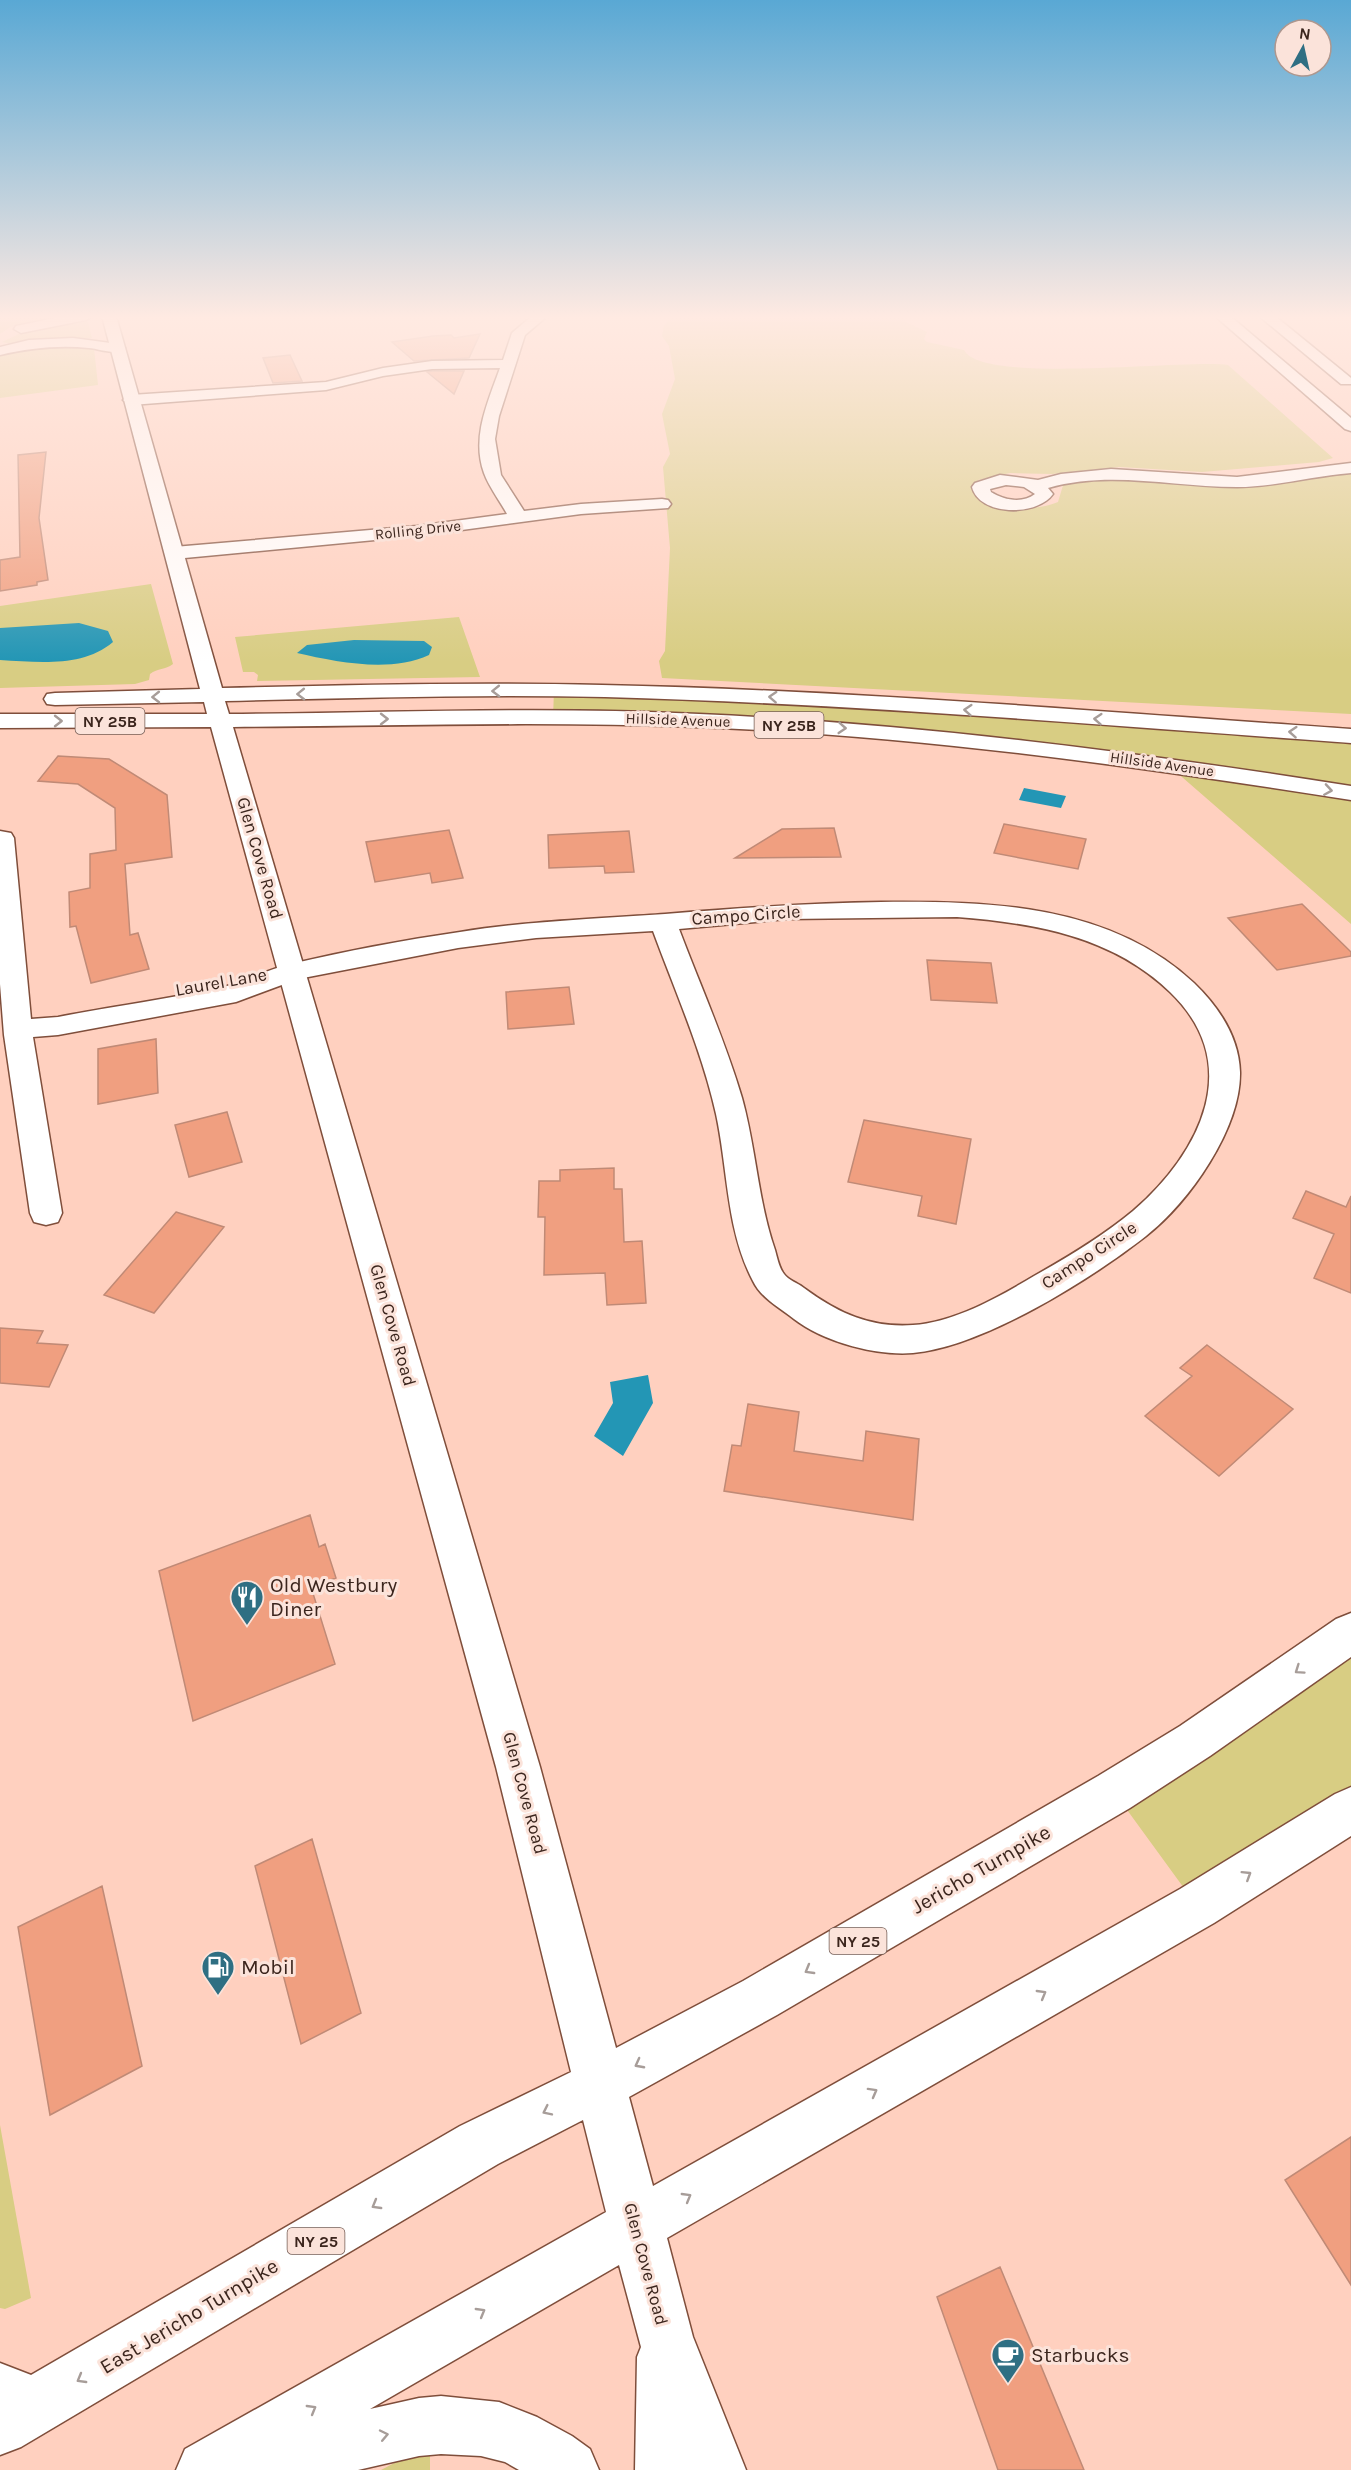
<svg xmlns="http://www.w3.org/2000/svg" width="1351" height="2470" font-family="Karla,sans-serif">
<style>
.green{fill:#d8cd83}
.water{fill:#2396b5}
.building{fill:#f09f80;stroke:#c08a76;stroke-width:1.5}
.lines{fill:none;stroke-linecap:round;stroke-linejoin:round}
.minor-casing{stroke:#7f4e3b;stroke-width:3}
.major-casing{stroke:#7f4e3b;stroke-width:3}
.highway-casing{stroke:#7f4e3b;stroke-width:3}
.minor{fill:#fff;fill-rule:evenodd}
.major{fill:#fff;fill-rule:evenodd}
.highway{fill:#fff;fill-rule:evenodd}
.oneway{stroke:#a79d99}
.labels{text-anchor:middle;stroke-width:6;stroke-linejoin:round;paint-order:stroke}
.far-street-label{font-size:15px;fill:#3b251d;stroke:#fbe3da}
.shield{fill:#fbe3da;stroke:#755e56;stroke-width:1.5}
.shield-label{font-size:16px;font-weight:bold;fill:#3b251d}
.street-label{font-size:18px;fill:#3b251d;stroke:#fbe3da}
.near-poi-label{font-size:21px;fill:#3b251d;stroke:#fbe3da;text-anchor:start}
.near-street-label{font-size:21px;fill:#3b251d;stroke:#fbe3da}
</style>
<rect width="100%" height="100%" fill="#ffd0bf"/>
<!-- green -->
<path class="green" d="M 0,316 L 64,316 L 10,327 L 0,334 Z
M 671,316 L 901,316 L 906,322 L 927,332 L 924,339 L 927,342 L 964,350 C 981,385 1186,359 1228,365 L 1333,458 L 1319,462 L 1202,472 L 1120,467 L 1052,474 L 1010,473 L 978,480 L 974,490 C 1006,504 1023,515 1058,502 L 1064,482 L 1121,476 L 1244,487 L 1351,473 L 1351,714 L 662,678 L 659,661 L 665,651 L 670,548 L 663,467 L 670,454 L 662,414 L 675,379 L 669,346 L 662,336 L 664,326 Z
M 87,319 L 92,338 L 37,340 L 12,344 L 2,342 L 31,328 Z
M 48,345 L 94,348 L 98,385 L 0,398 L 0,355 Z
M 151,584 L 173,664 C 165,670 158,668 150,674 L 149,680 L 135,684 L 0,688 L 0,606 Z
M 459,617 L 480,677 L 257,681 L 258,675 L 254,672 L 243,672 L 235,637 Z
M 554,690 L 1351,736 L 1351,924 L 1167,764 L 1025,745 L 553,718 Z
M 1351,1633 L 1351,1810 L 1197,1906 L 1114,1792 Z
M 0,2125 L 31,2298 L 5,2309 L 0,2308 Z
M 430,2444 L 430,2470 L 381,2470 Z"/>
<!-- water -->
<path class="water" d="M 79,623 L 108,631 L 113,642 C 82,668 38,662 0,660 L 0,628 Z
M 354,640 L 424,641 L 432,647 L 429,655 C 390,673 337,662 297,653 L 307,645 Z
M 1024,788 L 1066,796 L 1061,808 L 1019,800 Z
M 648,1375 L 653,1403 L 623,1456 L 594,1436 L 613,1403 L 610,1382 Z"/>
<!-- building -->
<path class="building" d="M 480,334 L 469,358 L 414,361 L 392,342 L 433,336 L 451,335 L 454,338 Z
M 290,355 L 302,381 L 273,383 L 263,358 Z
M 464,371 L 454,394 L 427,372 L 432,371 Z
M 46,452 L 39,518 L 48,580 L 37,582 L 37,585 L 0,591 L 0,560 L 20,557 L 18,455 Z
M 58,756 L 109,759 L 167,795 L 172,857 L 125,864 L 130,935 L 138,933 L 149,969 L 91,983 L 76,926 L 70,927 L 69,892 L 90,888 L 90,854 L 116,850 L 115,808 L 78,784 L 38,781 Z
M 1004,824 L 1086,839 L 1078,869 L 994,853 Z
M 834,828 L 841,857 L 735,858 L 782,829 Z
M 449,830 L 463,878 L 432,883 L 430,873 L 375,882 L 366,842 Z
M 629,831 L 634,872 L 605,873 L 604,866 L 549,868 L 548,835 Z
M 1302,904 L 1351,952 L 1351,956 L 1277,970 L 1228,918 Z
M 927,960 L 991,963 L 997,1003 L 931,1000 Z
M 569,987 L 574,1024 L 508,1029 L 506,992 Z
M 156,1039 L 158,1093 L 98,1104 L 98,1049 Z
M 227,1112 L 242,1162 L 189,1177 L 175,1125 Z
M 864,1120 L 971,1139 L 956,1224 L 918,1216 L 922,1196 L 848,1182 Z
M 614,1168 L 614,1189 L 622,1189 L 624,1242 L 642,1241 L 646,1303 L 607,1305 L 605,1273 L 544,1275 L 545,1217 L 538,1217 L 539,1181 L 560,1181 L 560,1170 Z
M 1306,1191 L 1346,1207 L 1351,1196 L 1351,1293 L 1314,1278 L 1334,1234 L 1293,1218 Z
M 176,1212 L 224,1227 L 154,1313 L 104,1295 Z
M 0,1328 L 43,1331 L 37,1343 L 68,1345 L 49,1387 L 0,1383 Z
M 1207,1345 L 1293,1409 L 1219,1476 L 1145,1416 L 1192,1376 L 1180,1368 Z
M 748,1404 L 799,1412 L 794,1451 L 863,1461 L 866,1431 L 919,1439 L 913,1520 L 724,1491 L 732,1445 L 741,1446 Z
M 310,1515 L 319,1547 L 325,1544 L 336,1578 L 311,1587 L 335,1664 L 193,1721 L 159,1571 Z
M 312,1839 L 361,2013 L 301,2044 L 255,1866 Z
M 102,1886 L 142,2066 L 50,2115 L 18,1927 Z
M 1351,2137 L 1351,2285 L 1285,2180 Z
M 1000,2267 L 1084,2470 L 998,2470 L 937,2297 Z"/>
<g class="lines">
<defs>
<path id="minor" d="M 532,316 L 545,318 L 525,335 L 499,416 L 495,439 L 501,475 L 524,511 L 581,504 L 662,499 L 668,500 L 671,504 L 668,508 L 581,514 L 417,536 L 174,559 L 165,553 L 174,547 L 417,526 L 507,514 C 500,501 489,487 484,473 C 471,437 488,402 500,368 L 432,369 L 383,376 L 326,390 L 131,405 L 123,400 L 131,395 L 326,382 L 383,368 L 432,361 L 503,360 L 512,333 Z
M 1215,316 L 1230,316 L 1351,418 L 1351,431 L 1345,429 Z
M 1259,316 L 1275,316 L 1351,378 L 1351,384 L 1341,384 Z
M 1351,463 L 1351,473 C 1313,476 1275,487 1237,487 C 1173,487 1110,470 1048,488 L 1053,494 C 1037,517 979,516 972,487 L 975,483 L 1000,475 L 1038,480 L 1061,474 L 1111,469 L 1237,477 ZM 1006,485 L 1024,487 L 1035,494 C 1022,504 1004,500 991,492 L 990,489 Z
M 0,831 L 11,833 L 14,838 L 31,1019 L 58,1017 C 114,1006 171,999 227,986 C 249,980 269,969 291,964 C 346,951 404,940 460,932 C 528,921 596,919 665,914 C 738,908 808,903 881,902 C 990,901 1109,904 1194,983 C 1218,1006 1239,1037 1240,1072 C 1241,1129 1189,1202 1146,1236 C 1091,1279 983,1347 913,1353 C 876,1356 824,1342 794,1319 C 780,1308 761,1298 753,1281 C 726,1230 728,1169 716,1114 C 702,1051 675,991 653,931 L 536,938 L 458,948 L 298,979 L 236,1002 L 58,1035 L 33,1037 L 62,1213 L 58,1222 L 46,1225 L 34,1222 L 30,1213 L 4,1035 L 0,984 ZM 957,917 C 1034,923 1112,936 1170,992 C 1245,1064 1201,1152 1133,1211 C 1103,1236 1068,1257 1034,1276 C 999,1297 955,1322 913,1325 C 870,1328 838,1313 804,1288 C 798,1283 788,1280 784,1274 C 779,1268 777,1257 775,1250 C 758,1201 756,1148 742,1098 C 725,1040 700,985 679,929 L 787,919 Z"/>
<path id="major" d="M 102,316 L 116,316 L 222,688 C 349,685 475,682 602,685 C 852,690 1102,712 1351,729 L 1351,743 C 1102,725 854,704 605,697 C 478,694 352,698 225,701 L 229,714 C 385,713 543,706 699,714 C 918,724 1135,752 1351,786 L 1351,800 C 1134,766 915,735 695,727 C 541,721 387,726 233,727 L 540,1767 L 616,2048 L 743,1981 L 1098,1776 L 1180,1726 L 1336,1619 L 1351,1613 L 1351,1657 L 1210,1756 L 1130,1808 L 777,2015 L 629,2097 L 653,2186 L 1180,1889 L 1335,1794 L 1351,1787 L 1351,1836 L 1214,1923 L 667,2238 L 693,2337 L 746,2470 L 635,2470 L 637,2357 L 641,2347 L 619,2265 L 370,2409 L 419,2398 L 441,2396 L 499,2402 L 537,2417 L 572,2436 L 590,2449 L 599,2470 L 519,2470 L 505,2462 L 481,2456 L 441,2454 L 419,2456 L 358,2470 L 176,2470 L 185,2449 L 606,2212 L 583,2120 L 498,2164 L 21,2447 L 0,2455 L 0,2393 L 460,2126 L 571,2072 L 496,1767 L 211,727 L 0,728 L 0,714 L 207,714 L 204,702 L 55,705 L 47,704 L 44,699 L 47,694 L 55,693 L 200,689 Z"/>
<path id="highway" d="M 65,316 L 93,316 L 86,320 L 21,333 L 14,329 L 16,326 Z
M 73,338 L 118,344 L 125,348 C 117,356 100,349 89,348 C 59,345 30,348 0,355 L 0,347 L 29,340 Z
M 0,2363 L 57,2385 L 66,2405 L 57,2425 L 37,2434 L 0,2421 Z"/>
</defs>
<!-- minor casing -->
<use href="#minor" class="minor-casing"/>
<!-- major casing -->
<use href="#major" class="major-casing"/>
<!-- highway casing -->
<use href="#highway" class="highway-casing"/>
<!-- minor -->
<use href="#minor" class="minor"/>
<!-- major -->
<use href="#major" class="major"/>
<!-- highway -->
<use href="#highway" class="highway"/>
</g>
<!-- one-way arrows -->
<defs><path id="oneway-chevron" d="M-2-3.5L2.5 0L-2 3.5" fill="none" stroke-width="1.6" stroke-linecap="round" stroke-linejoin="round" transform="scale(1.5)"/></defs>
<g class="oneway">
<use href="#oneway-chevron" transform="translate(496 691) rotate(179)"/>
<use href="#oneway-chevron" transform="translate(301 694) rotate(179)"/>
<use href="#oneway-chevron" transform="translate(156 697) rotate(179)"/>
<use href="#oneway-chevron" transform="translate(773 697) rotate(-177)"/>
<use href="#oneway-chevron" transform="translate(968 710) rotate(-176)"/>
<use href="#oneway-chevron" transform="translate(384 719)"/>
<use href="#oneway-chevron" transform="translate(1098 719) rotate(-176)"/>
<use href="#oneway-chevron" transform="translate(58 721)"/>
<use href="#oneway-chevron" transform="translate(842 728) rotate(4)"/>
<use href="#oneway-chevron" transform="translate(1293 732) rotate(-176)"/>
<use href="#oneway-chevron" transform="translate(1328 790) rotate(9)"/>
<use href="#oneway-chevron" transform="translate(1299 1670) rotate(145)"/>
<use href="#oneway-chevron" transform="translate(1247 1875) rotate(-32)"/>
<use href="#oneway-chevron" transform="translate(809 1970) rotate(150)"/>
<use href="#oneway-chevron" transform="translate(1042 1994) rotate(-30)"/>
<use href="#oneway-chevron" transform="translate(639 2064) rotate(152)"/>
<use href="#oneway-chevron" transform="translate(873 2092) rotate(-29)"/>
<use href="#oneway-chevron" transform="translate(547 2111) rotate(154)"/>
<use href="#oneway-chevron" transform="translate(687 2197) rotate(-30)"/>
<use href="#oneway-chevron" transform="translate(376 2205) rotate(150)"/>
<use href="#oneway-chevron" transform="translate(481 2312) rotate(-30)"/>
<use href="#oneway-chevron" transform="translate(81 2379) rotate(150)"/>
<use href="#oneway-chevron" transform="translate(312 2409) rotate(-30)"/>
<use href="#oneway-chevron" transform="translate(384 2435) rotate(-12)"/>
</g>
<!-- sky -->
<linearGradient id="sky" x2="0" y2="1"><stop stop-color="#59a8d4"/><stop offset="0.48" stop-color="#ffeae2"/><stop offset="1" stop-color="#ffeae2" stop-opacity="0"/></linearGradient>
<rect width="1351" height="662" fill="url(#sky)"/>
<!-- icons -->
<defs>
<symbol id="restaurant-pin" viewBox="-11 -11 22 30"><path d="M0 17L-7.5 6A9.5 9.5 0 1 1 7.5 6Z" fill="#2f6f83" stroke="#fbe3da"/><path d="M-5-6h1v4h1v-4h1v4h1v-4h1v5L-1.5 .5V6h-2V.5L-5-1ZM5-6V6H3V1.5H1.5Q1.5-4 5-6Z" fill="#fff"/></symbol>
<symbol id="fuel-pin" viewBox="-11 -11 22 30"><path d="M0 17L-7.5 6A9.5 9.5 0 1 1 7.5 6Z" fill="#2f6f83" stroke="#fbe3da"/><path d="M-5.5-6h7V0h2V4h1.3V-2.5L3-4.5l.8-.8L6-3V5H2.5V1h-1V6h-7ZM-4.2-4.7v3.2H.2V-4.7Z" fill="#fff"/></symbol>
<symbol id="cafe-pin" viewBox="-11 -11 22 30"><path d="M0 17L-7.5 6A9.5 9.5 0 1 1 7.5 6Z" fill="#2f6f83" stroke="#fbe3da"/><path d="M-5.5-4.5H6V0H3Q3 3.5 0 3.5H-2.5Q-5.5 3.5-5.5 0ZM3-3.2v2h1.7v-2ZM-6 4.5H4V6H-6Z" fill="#fff"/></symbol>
</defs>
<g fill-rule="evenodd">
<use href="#restaurant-pin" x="228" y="1578" width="38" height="52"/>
<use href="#fuel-pin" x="199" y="1948" width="38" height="52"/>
<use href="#cafe-pin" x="989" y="2336" width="38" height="52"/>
</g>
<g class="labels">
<!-- far-street labels -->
<g class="far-street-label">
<text transform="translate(418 530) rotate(-6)" y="5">Rolling Drive</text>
<text transform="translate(678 720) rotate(2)" y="5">Hillside Avenue</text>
<text transform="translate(1162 764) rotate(8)" y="5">Hillside Avenue</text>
</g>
<!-- shield labels -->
<g class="shield">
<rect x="75.5" y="708" width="69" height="26" rx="4.5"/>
<rect x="754.5" y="712" width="69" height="26" rx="4.5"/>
<rect x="829.5" y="1928" width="57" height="26" rx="4.5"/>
<rect x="287.5" y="2228" width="57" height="26" rx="4.5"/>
</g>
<g class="shield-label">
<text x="110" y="727">NY 25B</text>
<text x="789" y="731">NY 25B</text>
<text x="858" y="1947">NY 25</text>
<text x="316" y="2247">NY 25</text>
</g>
<!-- street labels -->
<g class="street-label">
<text transform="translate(260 858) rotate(74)" y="6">Glen Cove Road</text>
<text transform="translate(746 915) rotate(-4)" y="6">Campo Circle</text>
<text transform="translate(221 982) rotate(-10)" y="6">Laurel Lane</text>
<text transform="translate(1089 1255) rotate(-33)" y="6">Campo Circle</text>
<text transform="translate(393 1325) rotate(74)" y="6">Glen Cove Road</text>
<text transform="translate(525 1793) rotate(75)" y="6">Glen Cove Road</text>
<text transform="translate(646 2264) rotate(75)" y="6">Glen Cove Road</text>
</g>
<!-- near-poi labels -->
<g class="near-poi-label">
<text x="270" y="1592">Old Westbury<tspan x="270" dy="24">Diner</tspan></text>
<text x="241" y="1974">Mobil</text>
<text x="1031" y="2362">Starbucks</text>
</g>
<!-- near-street labels -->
<g class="near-street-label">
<text transform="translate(981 1869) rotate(-30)" y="7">Jericho Turnpike</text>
<text transform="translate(189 2316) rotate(-31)" y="7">East Jericho Turnpike</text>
</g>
</g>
<!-- north arrow -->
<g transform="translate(1303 48) rotate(8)"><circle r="28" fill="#fbe3da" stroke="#ae978e" stroke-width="1.5"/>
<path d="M0-4.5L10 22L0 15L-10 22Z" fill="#2f6f83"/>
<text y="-9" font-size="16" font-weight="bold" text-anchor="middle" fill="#3b251d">N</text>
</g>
</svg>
